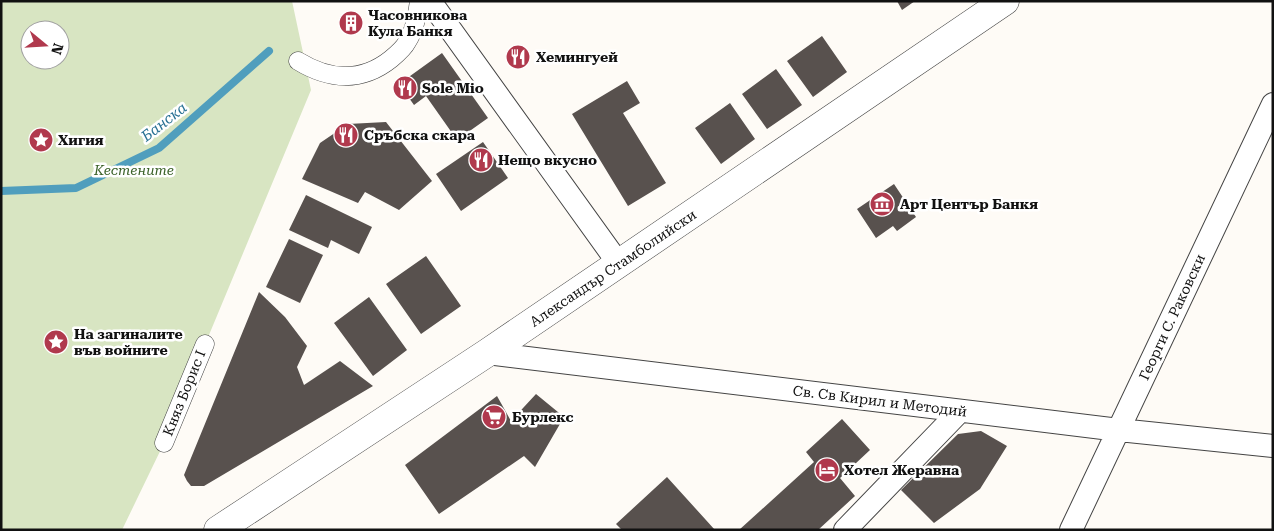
<svg xmlns="http://www.w3.org/2000/svg" width="1274" height="531" font-family="'Roboto Serif',serif">
<style>
.green{fill:#d8e5c2;fill-rule:evenodd}
.lines{fill:none;stroke-linecap:round;stroke-linejoin:round}
.stream{stroke:#509ebd;stroke-width:8}
.building{fill:#58514e}
.pedestrian-casing{stroke:#444;stroke-width:19}
.minor-casing{stroke:#444;stroke-width:24}
.tertiary-casing{stroke:#444;stroke-width:29}
.pedestrian{stroke:#fff;stroke-width:18}
.minor{stroke:#fff;stroke-width:22}
.tertiary{stroke:#fff;stroke-width:28}
.labels{text-anchor:middle;stroke-width:5;stroke-linejoin:round;paint-order:stroke}
.poi-label{font-size:14px;font-weight:bold;fill:#111;stroke:#fff;text-anchor:start}
.park-label{font-size:14px;font-style:italic;fill:#3a6128;stroke:#fff}
.street-label{font-size:14px;fill:#111;stroke:#fff}
.water-label{font-size:15px;font-style:italic;fill:#297194;stroke:#fff}
</style>
<rect width="100%" height="100%" fill="#fefbf6"/>
<!-- green -->
<path class="green" d="M 1,1 L 292,1 L 311,90 L 164,443 L 122,530 L 1,530 ZM 30,30 L 60,30 L 60,60 L 30,60 Z"/>
<g class="lines">
<!-- stream -->
<path class="stream" d="M 1,191 L 76,188 L 159,148 L 269,51"/>
</g>
<!-- building -->
<path class="building" d="M 897,1 L 915,1 L 902,10 Z
M 350,13 L 357,19 L 351,26 L 344,19 Z
M 822,36 L 847,72 L 813,97 L 787,61 Z
M 442,53 L 488,118 L 457,140 L 426,96 L 414,105 L 399,84 Z
M 776,69 L 802,105 L 767,129 L 742,94 Z
M 627,81 L 640,103 L 623,113 L 666,183 L 628,206 L 572,114 Z
M 730,103 L 755,139 L 721,164 L 695,128 Z
M 386,122 L 432,181 L 399,210 L 365,192 L 358,203 L 302,179 L 320,143 L 348,124 Z
M 483,142 L 508,178 L 461,211 L 436,174 Z
M 894,184 L 916,217 L 897,231 L 893,226 L 876,238 L 857,209 Z
M 306,195 L 372,227 L 359,254 L 331,240 L 328,248 L 289,230 Z
M 289,239 L 323,255 L 300,303 L 266,287 Z
M 426,256 L 461,306 L 421,334 L 386,284 Z
M 259,292 L 285,317 L 307,346 L 297,367 L 304,385 L 340,361 L 373,386 L 204,486 L 191,486 L 187,481 L 184,475 Z
M 369,297 L 407,350 L 373,376 L 334,323 Z
M 536,394 L 564,417 L 535,467 L 524,456 L 439,514 L 405,465 L 497,396 L 511,421 Z
M 842,419 L 870,450 L 840,478 L 855,496 L 818,530 L 739,530 L 814,462 L 806,452 Z
M 981,431 L 1007,446 L 980,489 L 934,523 L 901,490 L 958,434 Z
M 667,477 L 715,530 L 622,530 L 616,524 Z"/>
<g class="lines">
<defs>
<path id="pedestrian" d="M 298,61 C 329,80 361,83 391,59 C 397,54 404,48 407,42 C 415,30 417,15 419,1
M 164,443 L 205,344"/>
<path id="minor" d="M 430,1 L 619,264
M 487,353 L 1119,430 L 1273,446
M 845,530 L 960,411
M 1071,530 L 1273,104"/>
<path id="tertiary" d="M 218,530 L 487,353 L 1005,1"/>
</defs>
<!-- pedestrian casing -->
<use href="#pedestrian" class="pedestrian-casing"/>
<!-- minor casing -->
<use href="#minor" class="minor-casing"/>
<!-- tertiary casing -->
<use href="#tertiary" class="tertiary-casing"/>
<!-- pedestrian -->
<use href="#pedestrian" class="pedestrian"/>
<!-- minor -->
<use href="#minor" class="minor"/>
<!-- tertiary -->
<use href="#tertiary" class="tertiary"/>
</g>
<!-- icons -->
<defs>
<symbol id="building-disc" viewBox="-11 -11 22 22"><circle r="9.5" fill="#b0394d" stroke="#fff"/><path d="M-4-6H4V6H1V3H-1V6H-4ZM-2.5-4.3h1.7v1.8h-1.7ZM.8-4.3h1.7v1.8H.8ZM-2.5-1h1.7V.8h-1.7ZM.8-1h1.7V.8H.8Z" fill="#fff"/></symbol>
<symbol id="restaurant-disc" viewBox="-11 -11 22 22"><circle r="9.5" fill="#b0394d" stroke="#fff"/><path d="M-5-6h1v4h1v-4h1v4h1v-4h1v5L-1.5 .5V6h-2V.5L-5-1ZM5-6V6H3V1.5H1.5Q1.5-4 5-6Z" fill="#fff"/></symbol>
<symbol id="sight-disc" viewBox="-11 -11 22 22"><circle r="9.5" fill="#b0394d" stroke="#fff"/><path d="M0-6L1.8-2.2L6-1.7L2.9 1.2L3.7 5.4L0 3.3L-3.7 5.4L-2.9 1.2L-6-1.7L-1.8-2.2Z" fill="#fff"/></symbol>
<symbol id="museum-disc" viewBox="-11 -11 22 22"><circle r="9.5" fill="#b0394d" stroke="#fff"/><path d="M0-6L6-3V-2H-6V-3ZM-5-1h2V3h-2ZM-1-1h2V3h-2ZM3-1h2V3H3ZM-6 4H6V6H-6Z" fill="#fff"/></symbol>
<symbol id="supermarket-disc" viewBox="-11 -11 22 22"><circle r="9.5" fill="#b0394d" stroke="#fff"/><path d="M-6-5.5h2.5l.6 2H6L4.5 2H-2.5L-4.4-4H-6ZM-1.5 3.2a1.3 1.3 0 1 0 .1 0ZM3 3.2a1.3 1.3 0 1 0 .1 0Z" fill="#fff"/></symbol>
<symbol id="hotel-disc" viewBox="-11 -11 22 22"><circle r="9.5" fill="#b0394d" stroke="#fff"/><path d="M-6-4.5h1.5V1H6V5H4.5V3h-9V5H-6ZM-4 0a1.8 1.8 0 1 1 3.6 0ZM.5 0V-2.5h3Q6-2.5 6 0Z" fill="#fff"/></symbol>
</defs>
<g fill-rule="evenodd">
<use href="#building-disc" x="337" y="9" width="28" height="28"/>
<use href="#restaurant-disc" x="504" y="43" width="28" height="28"/>
<use href="#restaurant-disc" x="391" y="74" width="28" height="28"/>
<use href="#restaurant-disc" x="332" y="121" width="28" height="28"/>
<use href="#sight-disc" x="27" y="126" width="28" height="28"/>
<use href="#restaurant-disc" x="467" y="146" width="28" height="28"/>
<use href="#museum-disc" x="868" y="190" width="28" height="28"/>
<use href="#sight-disc" x="42" y="328" width="28" height="28"/>
<use href="#supermarket-disc" x="480" y="403" width="28" height="28"/>
<use href="#hotel-disc" x="813" y="456" width="28" height="28"/>
</g>
<g class="labels">
<!-- poi labels -->
<g class="poi-label">
<text x="368" y="20">Часовникова<tspan x="368" dy="16">Кула Банкя</tspan></text>
<text x="536" y="62">Хемингуей</text>
<text x="422" y="93">Sole Mio</text>
<text x="364" y="140">Сръбска скара</text>
<text x="58" y="145">Хигия</text>
<text x="498" y="165">Нещо вкусно</text>
<text x="900" y="209">Арт Център Банкя</text>
<text x="74" y="339">На загиналите<tspan x="74" dy="16">във войните</tspan></text>
<text x="512" y="422">Бурлекс</text>
<text x="844" y="475">Хотел Жеравна</text>
</g>
<!-- park labels -->
<g class="park-label">
<text x="134" y="175">Кестените</text>
</g>
<!-- street labels -->
<g class="street-label">
<text transform="translate(613 268) rotate(-34)" y="5">Александър Стамболийски</text>
<text transform="translate(1172 317) rotate(-65)" y="5">Георги С. Раковски</text>
<text transform="translate(184 393) rotate(-68)" y="5">Княз Борис I</text>
<text transform="translate(880 401) rotate(7)" y="5">Св. Св Кирил и Методий</text>
</g>
<!-- water labels -->
<g class="water-label">
<text transform="translate(164 122) rotate(-38)" y="5">Банска</text>
</g>
</g>
<!-- border -->
<rect width="1274" height="531" fill="none" stroke="#111111" stroke-width="5"/>
<!-- north arrow -->
<g transform="translate(45 45) rotate(108)"><circle r="24" fill="#ffffff" stroke="#a0a0a0"/>
<path d="M0-4L9 19L0 12L-9 19Z" fill="#b0394d"/>
<text y="-8" font-size="14" font-weight="bold" text-anchor="middle" fill="#111111">N</text>
</g>
</svg>
